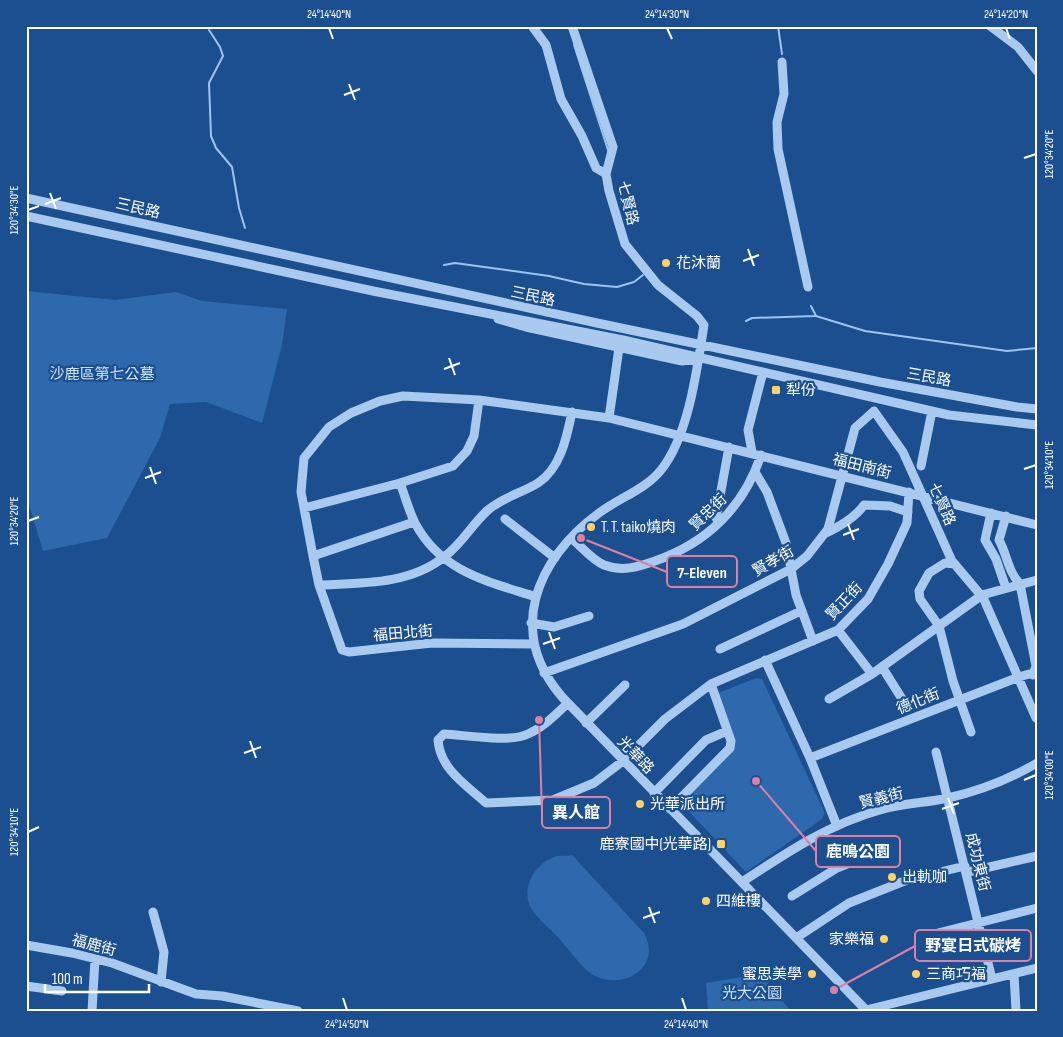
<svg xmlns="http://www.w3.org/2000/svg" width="1063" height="1037" font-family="'Sofia Sans Condensed','Noto Sans TC',sans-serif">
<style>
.green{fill:#2e69ad}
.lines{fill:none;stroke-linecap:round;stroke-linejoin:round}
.stream{stroke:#9cc4f0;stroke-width:2}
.minor{stroke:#a9c9ee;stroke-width:9}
.ticks{fill:none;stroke:#fff;stroke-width:2}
.poi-dot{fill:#ffd166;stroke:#1b4f8f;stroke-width:2}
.labels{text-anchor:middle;stroke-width:4.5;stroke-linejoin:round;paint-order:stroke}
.street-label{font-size:15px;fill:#fff;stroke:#1b4f8f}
.poi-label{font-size:15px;fill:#fff;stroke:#1b4f8f;text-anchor:start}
.park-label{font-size:15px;fill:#cfe3fa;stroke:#1b4f8f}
.leader{fill:none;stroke:#dd80a5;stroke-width:2}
.callout-dot{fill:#dd80a5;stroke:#1b4f8f;stroke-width:2}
.callout{fill:#1b4f8f;stroke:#dd80a5;stroke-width:2}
.callout-label{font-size:16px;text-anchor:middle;font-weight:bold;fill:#fff}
.neatline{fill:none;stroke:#fff;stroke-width:2}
.ticks-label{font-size:12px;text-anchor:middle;fill:#fff}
</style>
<rect width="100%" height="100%" fill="#1b4f8f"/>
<!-- green -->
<path class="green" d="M 26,291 L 115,300 L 176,292 L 202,301 L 287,309 L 282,345 L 262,423 L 206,402 L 170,404 L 160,438 L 107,538 L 43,551 L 26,495 Z
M 756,678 L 762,679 L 825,813 L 822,819 L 746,872 L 681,803 L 725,758 L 729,738 L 713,695 Z
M 572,855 L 644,933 C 662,966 627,989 597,977 C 586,973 570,951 562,942 C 553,931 538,920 531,908 C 520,887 536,862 557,856 C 562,855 567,857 572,855 Z
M 760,974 L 791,1011 L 708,1011 L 706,983 Z"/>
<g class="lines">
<!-- stream -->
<path class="stream" d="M 778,26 L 782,54
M 209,30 L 220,47 L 223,56 L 209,83 L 211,136 L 216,148 L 232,167 L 239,208 L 245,228
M 574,45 L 608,150
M 444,265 L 455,263 L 549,276 L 584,284 L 617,287 L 634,282 L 643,275
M 811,306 L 816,316 L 865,331 L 1007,351 L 1037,348
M 746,321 L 752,318 L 815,316"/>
<!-- minor -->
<path class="minor" d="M 532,26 L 546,45 L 561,99 L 582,136 L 596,168 L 606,174
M 572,26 L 613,147 L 606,174 L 609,191 L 625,244 L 658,285 L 697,316 L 704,325 C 697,369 689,435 661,470 C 646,489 619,498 599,513 C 535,560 506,633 563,698 L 867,1011
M 990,26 L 1018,47 L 1037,71
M 782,62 L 784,94 L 777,122 L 778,149 L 808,287
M 26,198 L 597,323 L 880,382 L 1017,407 L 1037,409
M 26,216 L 373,291 L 623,340 L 949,415 L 1037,425
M 498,319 L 526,327 L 682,361 L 697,359
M 874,411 L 903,452 L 952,561 L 979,593 L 982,595 L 1037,580
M 609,418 L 619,348
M 752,452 L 748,430 L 763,372
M 921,466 L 932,411
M 755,472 L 767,492 L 786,543 L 796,595 L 813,641
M 400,483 C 405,496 409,511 415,523 C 441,572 487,581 536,597
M 304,508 L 400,483 L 453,466 L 467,451 L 474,436 L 479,400
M 991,513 L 985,540 L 996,559 L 1006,588
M 1006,516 L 999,540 C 1007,554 1008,572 1020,584 L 1036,666 L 1033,675
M 716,518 L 729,447
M 505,519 L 555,558
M 824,534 C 839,527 855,518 864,505 L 890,506 L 908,512
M 571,538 C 581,546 592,560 604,565 C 622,572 638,567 655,561 C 707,543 744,507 761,455
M 313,556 L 414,522
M 955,564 L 945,563 L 929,573 L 919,591 L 920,599 L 939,626 L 953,681 L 971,732
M 319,585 C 361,583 409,585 444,557 C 462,544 472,524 488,510 C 503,497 522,493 538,483 C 561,468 567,436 572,412
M 531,623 L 554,627 L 589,616
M 838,630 L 872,674
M 534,644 L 432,643 L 349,652 L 342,650 L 319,585 L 313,556 L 301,492 L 304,458 L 329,427 L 351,413 L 380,401 L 403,396 L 479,400 L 609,418 L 1037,525
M 720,649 L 801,611
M 765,660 L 810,758 L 837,826
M 882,667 L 904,702
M 544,673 L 683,624 L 791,569 L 807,556 L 828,529 L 855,428 L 874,411
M 829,699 L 872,674 L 982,595 L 1036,718
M 568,703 C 556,714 544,727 528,734 C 509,743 465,735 444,734 L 438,740 C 440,769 466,785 486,803 L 553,800 L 594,783 L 623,761 L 665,719 L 711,684 L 838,630 L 868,599 L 888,564 L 907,523 L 909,492
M 586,723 L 625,685
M 936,752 L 992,979
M 810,758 L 1019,677 L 1029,674 L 1037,675
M 654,793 L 706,740 L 727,731
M 670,809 L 730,748 L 731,741 L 711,684
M 968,872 L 1037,856
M 742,882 C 786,853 829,824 880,810 C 902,803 926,803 948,798 C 979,791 1010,779 1037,763
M 792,896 L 837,868 L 894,845
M 153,912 L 164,952 L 161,982
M 938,933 L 1037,908
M 796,938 L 849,903 L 907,880 L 965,866
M 26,945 L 72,953 L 112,963 L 196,994 L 222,996 L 298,1011
M 1014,974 L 1016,1011
M 26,986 L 62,991
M 92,1011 L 95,959
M 862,1011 L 1037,968"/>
</g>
<!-- ticks -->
<path class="ticks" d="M 329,28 L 333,39M 667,28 L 672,39M 1006,28 L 1010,39M 349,84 L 355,100M 344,95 L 360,89M 1024,158 L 1036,154M 50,193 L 56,209M 45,204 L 61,198M 28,210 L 39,206M 748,249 L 754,266M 743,261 L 759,255M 449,358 L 455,375M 444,369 L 460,363M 150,467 L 156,484M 1024,469 L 1036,465M 145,478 L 161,472M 28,521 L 39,517M 848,524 L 854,540M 843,535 L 859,529M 549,632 L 555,649M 543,644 L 560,638M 250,741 L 256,758M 244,753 L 261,747M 1024,780 L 1036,775M 948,798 L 954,814M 942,809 L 959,803M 28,832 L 39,827M 649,907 L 655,923M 643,918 L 660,912M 343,998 L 347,1010M 682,998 L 686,1010"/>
<!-- markers -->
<g class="poi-dot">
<circle cx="666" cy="263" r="5"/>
<rect x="771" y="385" width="10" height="10" rx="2.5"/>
<circle cx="591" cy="527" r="5"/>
<circle cx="640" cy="804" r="5"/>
<rect x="716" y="839" width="10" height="10" rx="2.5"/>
<circle cx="892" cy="877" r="5"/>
<circle cx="706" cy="901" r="5"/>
<circle cx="884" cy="939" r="5"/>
<circle cx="812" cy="974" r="5"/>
<circle cx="916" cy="974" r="5"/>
</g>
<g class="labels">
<!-- street labels -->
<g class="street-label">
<text transform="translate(628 203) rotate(76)" y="5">七賢路</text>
<text transform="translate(138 208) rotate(13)" y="5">三民路</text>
<text transform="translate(533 296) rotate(12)" y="5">三民路</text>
<text transform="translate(929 377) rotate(10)" y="5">三民路</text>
<text transform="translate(862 466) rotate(14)" y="5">福田南街</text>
<text transform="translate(942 504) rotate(66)" y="5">七賢路</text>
<text transform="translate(708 512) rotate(-44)" y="5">賢忠街</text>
<text transform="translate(773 561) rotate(-30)" y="5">賢孝街</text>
<text transform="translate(844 601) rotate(-47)" y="5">賢正街</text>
<text transform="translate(403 633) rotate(-5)" y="5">福田北街</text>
<text transform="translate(918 701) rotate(-22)" y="5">德化街</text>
<text transform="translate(636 755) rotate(46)" y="5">光華路</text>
<text transform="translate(881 798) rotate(-14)" y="5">賢義街</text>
<text transform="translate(978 862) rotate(76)" y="5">成功東街</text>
<text transform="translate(94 945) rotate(15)" y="5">福鹿街</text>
</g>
<!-- poi labels -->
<g class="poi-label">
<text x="676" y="268">花沐蘭</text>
<text x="786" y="395">犁份</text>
<text x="601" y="532">T. T. taiko燒肉</text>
<text x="650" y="809">光華派出所</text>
<text x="711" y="849" text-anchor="end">鹿寮國中(光華路)</text>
<text x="902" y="882">出軌咖</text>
<text x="716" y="906">四維樓</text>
<text x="874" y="944" text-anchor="end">家樂福</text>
<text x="802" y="979" text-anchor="end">蜜思美學</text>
<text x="926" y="979">三商巧福</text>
</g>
<!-- park labels -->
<g class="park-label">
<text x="102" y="379">沙鹿區第七公墓</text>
<text x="752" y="998">光大公園</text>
</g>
</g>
<!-- callouts -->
<path class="leader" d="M581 538L667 572M539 720L542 812M756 781L816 851M834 990L915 946"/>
<g class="callout-dot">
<circle cx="581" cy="538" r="5"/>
<circle cx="539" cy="720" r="5"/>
<circle cx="756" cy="781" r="5"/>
<circle cx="834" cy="990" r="5"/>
</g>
<g class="callout">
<rect x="667" y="556" width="70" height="31" rx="5"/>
<rect x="542" y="797" width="68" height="31" rx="5"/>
<rect x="816" y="836" width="84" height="31" rx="5"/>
<rect x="915" y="930" width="116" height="31" rx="5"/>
</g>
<g class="callout-label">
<text x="702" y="578">7-Eleven</text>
<text x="576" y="818">異人館</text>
<text x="858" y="857">鹿鳴公園</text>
<text x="973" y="951">野宴日式碳烤</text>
</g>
<!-- border -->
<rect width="1063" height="1037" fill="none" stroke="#1b4f8f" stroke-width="55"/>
<!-- scale -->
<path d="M45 984v8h104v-8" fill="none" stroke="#ffffff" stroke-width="2.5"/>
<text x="52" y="984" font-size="15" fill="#ffffff" stroke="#1b4f8f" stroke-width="4" paint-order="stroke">100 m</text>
<rect x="28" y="28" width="1008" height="982" class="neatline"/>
<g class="ticks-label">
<text x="329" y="18">24°14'40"N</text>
<text x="667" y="18">24°14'30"N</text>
<text x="1006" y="18">24°14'20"N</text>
<text transform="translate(1049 154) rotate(-90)" y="4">120°34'20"E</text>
<text transform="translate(14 210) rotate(-90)" y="4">120°34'30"E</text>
<text transform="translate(1049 465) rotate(-90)" y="4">120°34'10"E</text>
<text transform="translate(14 521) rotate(-90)" y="4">120°34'20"E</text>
<text transform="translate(1049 775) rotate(-90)" y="4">120°34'00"E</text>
<text transform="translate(14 832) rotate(-90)" y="4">120°34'10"E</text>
<text x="347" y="1028">24°14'50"N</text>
<text x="686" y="1028">24°14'40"N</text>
</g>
</svg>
